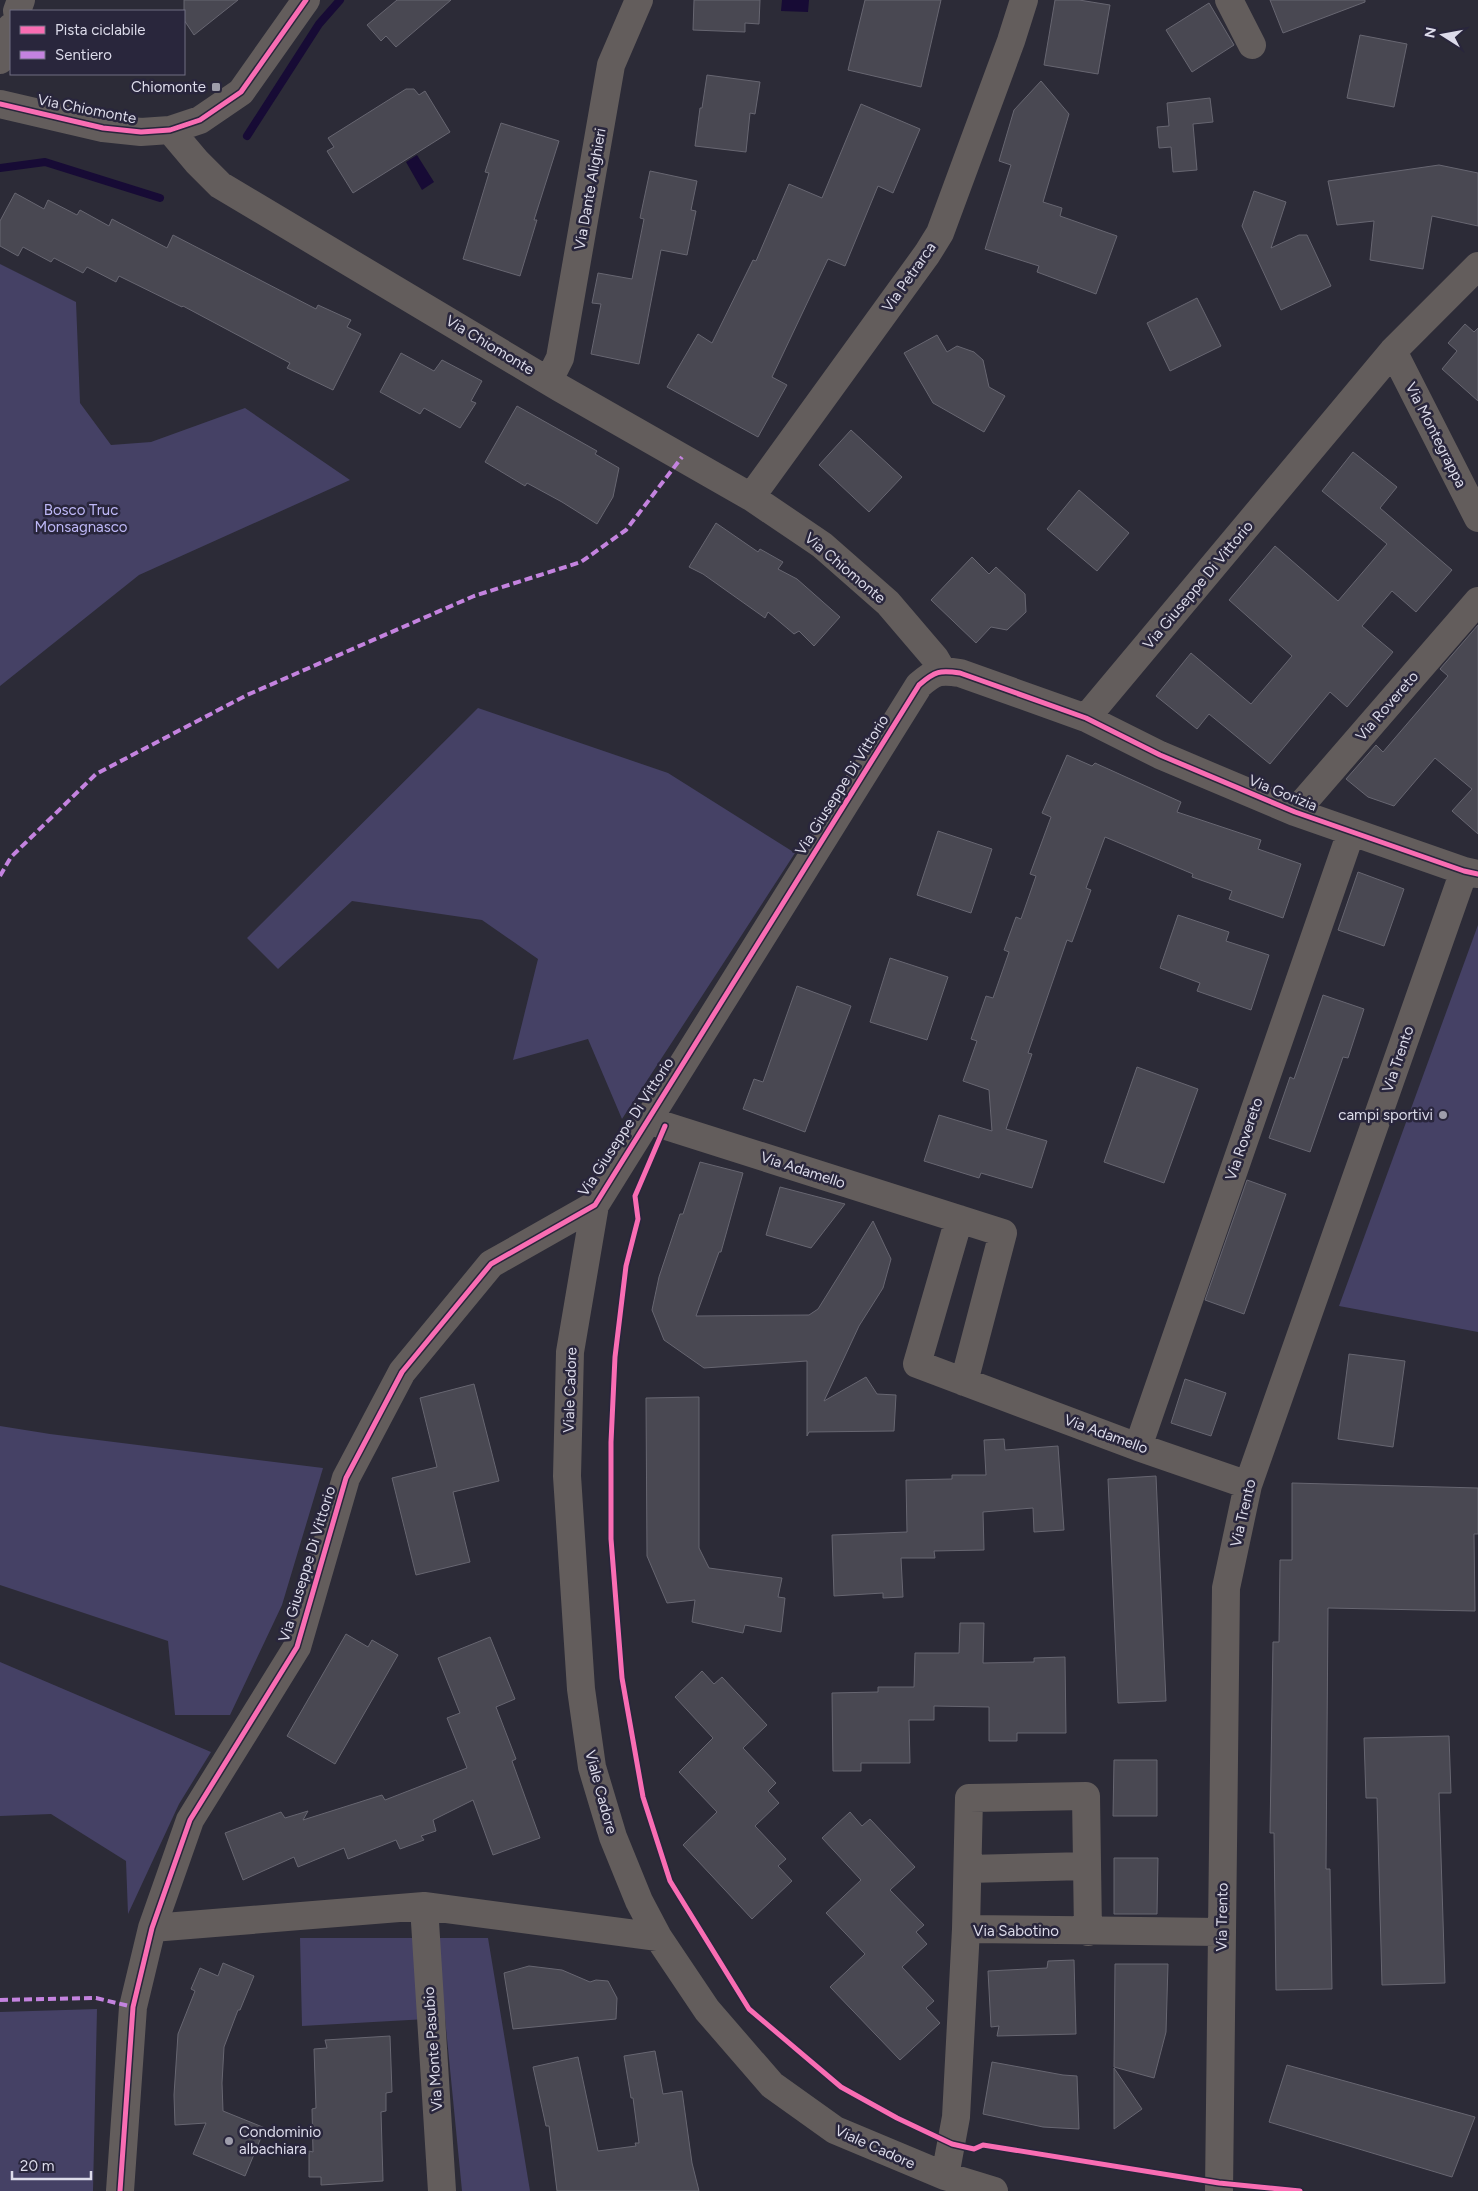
<svg xmlns="http://www.w3.org/2000/svg" width="1478" height="2191" font-family="Figtree,sans-serif">
<style>
.green{fill:#454165}
.water{fill:#170b35}
.lines{fill:none;stroke-linecap:round;stroke-linejoin:round}
.stream{stroke:#170b35;stroke-width:8}
.building{fill:#494852;stroke:#676671}
.minor{stroke:#635d5c;stroke-width:28}
.quiet{stroke:#c483df;stroke-width:4;stroke-dasharray:8 4;stroke-linecap:butt}
.cycleway-casing{stroke:#29263c;stroke-width:8}
.cycleway{stroke:#f96db3;stroke-width:5}
.poi-dot{fill:#9e9dab;stroke:#29263c;stroke-width:2}
.labels{text-anchor:middle;stroke-width:5;stroke-linejoin:round;paint-order:stroke}
.poi-label{font-size:15px;fill:#dcdbea;stroke:#29263c;text-anchor:end}
.street-label{font-size:15px;fill:#dcdbea;stroke:#29263c}
.park-label{font-size:15px;fill:#beb8f7;stroke:#29263c}
</style>
<rect width="100%" height="100%" fill="#2c2b37"/>
<!-- green -->
<path class="green" d="M 0,264 L 76,302 L 80,403 L 111,445 L 151,442 L 245,408 L 350,480 L 139,575 L 0,686 Z
M 478,708 L 668,773 L 795,853 L 622,1119 L 588,1039 L 513,1060 L 538,959 L 482,920 L 352,901 L 278,969 L 247,938 Z
M 1478,925 L 1478,1332 L 1339,1306 Z
M 0,1426 L 50,1434 L 323,1468 L 282,1605 L 230,1715 L 175,1715 L 168,1641 L 0,1585 Z
M 0,1662 L 211,1752 L 179,1804 L 128,1914 L 126,1861 L 51,1814 L 0,1816 Z
M 300,1938 L 488,1938 L 530,2191 L 462,2191 L 445,2018 L 302,2026 Z
M 97,2009 L 93,2191 L 0,2191 L 0,2012 Z"/>
<!-- water -->
<path class="water" d="M 782,0 L 809,0 L 808,12 L 781,11 Z
M 417,155 L 434,182 L 422,190 L 406,162 Z"/>
<g class="lines">
<!-- stream -->
<path class="stream" d="M 247,136 L 319,24 L 340,0
M 0,168 L 45,162 L 160,198"/>
</g>
<!-- building -->
<path class="building" d="M 184,0 L 238,0 L 194,35 L 184,20 Z
M 397,0 L 451,0 L 396,47 L 386,36 L 381,41 L 367,25 Z
M 694,0 L 760,0 L 759,24 L 745,23 L 745,32 L 693,30 Z
M 865,0 L 941,0 L 921,87 L 848,70 Z
M 1055,0 L 1079,0 L 1110,5 L 1098,74 L 1044,65 Z
M 1270,0 L 1365,0 L 1365,2 L 1283,33 Z
M 1209,3 L 1234,45 L 1192,72 L 1166,30 Z
M 1360,35 L 1407,44 L 1394,107 L 1347,98 Z
M 707,75 L 760,82 L 755,114 L 750,113 L 746,152 L 695,146 L 700,108 L 702,108 Z
M 1041,81 L 1069,114 L 1043,202 L 1062,208 L 1060,216 L 1117,236 L 1096,294 L 1037,272 L 1039,266 L 985,249 L 1011,165 L 999,161 L 1014,110 Z
M 406,89 L 414,89 L 419,95 L 425,91 L 450,132 L 353,193 L 327,151 L 334,147 L 328,138 Z
M 1210,98 L 1213,122 L 1193,124 L 1197,170 L 1173,172 L 1171,147 L 1159,148 L 1157,127 L 1169,126 L 1167,103 Z
M 861,104 L 920,129 L 893,193 L 878,186 L 845,266 L 828,259 L 772,377 L 787,385 L 758,437 L 667,387 L 698,334 L 712,343 L 753,260 L 756,261 L 789,184 L 822,198 Z
M 501,123 L 559,141 L 534,220 L 537,220 L 520,276 L 463,259 L 489,173 L 485,172 Z
M 1439,165 L 1478,173 L 1478,226 L 1432,216 L 1423,269 L 1370,260 L 1374,221 L 1337,225 L 1328,181 Z
M 650,171 L 697,181 L 691,210 L 696,211 L 687,255 L 661,250 L 639,364 L 591,354 L 601,304 L 592,303 L 598,273 L 632,279 L 644,219 L 640,218 Z
M 1254,191 L 1286,202 L 1271,248 L 1299,235 L 1307,235 L 1331,286 L 1281,310 L 1242,226 Z
M 15,193 L 44,209 L 48,200 L 77,215 L 80,210 L 109,226 L 112,219 L 167,248 L 173,235 L 316,309 L 318,305 L 351,320 L 347,327 L 361,334 L 333,390 L 287,368 L 290,363 L 183,306 L 182,307 L 119,276 L 116,282 L 87,267 L 83,273 L 54,258 L 51,262 L 23,247 L 18,256 L 0,246 L 0,221 Z
M 1197,298 L 1221,346 L 1170,371 L 1147,323 Z
M 1465,324 L 1474,332 L 1478,328 L 1478,401 L 1442,369 L 1457,351 L 1448,343 Z
M 937,335 L 947,352 L 957,346 L 974,352 L 983,360 L 989,387 L 1005,396 L 984,432 L 933,403 L 904,353 Z
M 401,353 L 434,371 L 442,360 L 482,381 L 471,401 L 476,403 L 460,428 L 424,408 L 420,414 L 380,392 Z
M 517,406 L 597,451 L 595,454 L 619,468 L 613,497 L 597,524 L 562,502 L 527,483 L 525,486 L 485,462 Z
M 851,430 L 902,477 L 869,512 L 819,465 Z
M 1353,452 L 1397,487 L 1380,508 L 1452,570 L 1416,612 L 1392,591 L 1362,626 L 1393,652 L 1347,707 L 1330,692 L 1270,764 L 1209,714 L 1197,729 L 1156,696 L 1191,653 L 1251,704 L 1292,656 L 1229,600 L 1275,546 L 1338,601 L 1387,544 L 1322,491 Z
M 1079,490 L 1129,533 L 1097,571 L 1047,529 Z
M 716,523 L 758,552 L 760,549 L 783,562 L 778,569 L 797,579 L 840,617 L 814,646 L 799,631 L 794,634 L 768,612 L 765,618 L 703,574 L 689,567 Z
M 972,557 L 989,574 L 996,567 L 1025,594 L 1026,612 L 1007,630 L 991,627 L 976,643 L 931,600 Z
M 1478,625 L 1478,834 L 1452,811 L 1472,789 L 1435,758 L 1394,806 L 1368,797 L 1346,779 L 1376,745 L 1383,752 L 1448,676 L 1440,669 Z
M 1067,755 L 1092,766 L 1095,763 L 1181,802 L 1177,812 L 1261,840 L 1258,849 L 1301,864 L 1283,918 L 1229,899 L 1232,891 L 1192,877 L 1193,874 L 1105,837 L 1086,888 L 1091,890 L 1072,942 L 1067,940 L 1028,1053 L 1032,1054 L 1006,1129 L 1047,1141 L 1032,1188 L 981,1173 L 979,1178 L 924,1161 L 939,1115 L 992,1131 L 989,1090 L 963,1081 L 977,1041 L 971,1039 L 986,996 L 993,998 L 1009,952 L 1004,950 L 1016,917 L 1021,919 L 1036,876 L 1030,874 L 1051,817 L 1042,813 Z
M 938,831 L 992,849 L 971,913 L 917,895 Z
M 1358,872 L 1404,889 L 1384,946 L 1338,930 Z
M 1178,915 L 1229,932 L 1226,941 L 1269,955 L 1251,1010 L 1197,991 L 1200,983 L 1160,968 Z
M 890,958 L 948,977 L 927,1040 L 870,1022 Z
M 797,986 L 851,1006 L 805,1132 L 743,1109 L 754,1079 L 763,1082 Z
M 1323,995 L 1364,1009 L 1348,1058 L 1343,1057 L 1310,1152 L 1269,1138 L 1290,1077 L 1294,1079 Z
M 1137,1067 L 1198,1089 L 1164,1183 L 1104,1162 Z
M 700,1162 L 743,1173 L 721,1252 L 719,1252 L 696,1316 L 809,1315 L 818,1309 L 873,1221 L 891,1259 L 883,1288 L 859,1326 L 824,1401 L 866,1377 L 877,1394 L 896,1395 L 894,1431 L 809,1432 L 807,1436 L 807,1361 L 704,1368 L 664,1340 L 652,1310 L 659,1277 L 680,1214 L 683,1214 Z
M 1247,1180 L 1286,1194 L 1244,1314 L 1205,1300 Z
M 780,1187 L 845,1204 L 811,1248 L 766,1235 Z
M 1349,1354 L 1405,1361 L 1393,1447 L 1338,1439 Z
M 1185,1379 L 1226,1393 L 1211,1436 L 1171,1423 Z
M 474,1384 L 499,1481 L 453,1492 L 470,1562 L 416,1575 L 392,1478 L 437,1467 L 420,1398 Z
M 699,1397 L 699,1548 L 709,1568 L 782,1578 L 778,1597 L 785,1598 L 781,1632 L 745,1625 L 743,1633 L 692,1622 L 695,1600 L 667,1603 L 647,1556 L 646,1398 Z
M 1004,1439 L 1005,1450 L 1058,1446 L 1064,1530 L 1034,1532 L 1033,1508 L 983,1512 L 984,1550 L 934,1551 L 935,1558 L 901,1558 L 903,1597 L 883,1598 L 883,1593 L 834,1596 L 832,1535 L 907,1532 L 906,1480 L 952,1479 L 952,1475 L 986,1475 L 984,1440 Z
M 1156,1476 L 1166,1701 L 1118,1703 L 1108,1479 Z
M 1292,1483 L 1478,1488 L 1478,1534 L 1474,1534 L 1475,1611 L 1328,1608 L 1326,1869 L 1330,1869 L 1332,1989 L 1276,1990 L 1274,1833 L 1270,1833 L 1273,1642 L 1279,1642 L 1280,1560 L 1292,1560 Z
M 960,1623 L 984,1623 L 983,1663 L 1034,1662 L 1034,1658 L 1065,1657 L 1066,1733 L 1017,1733 L 1017,1741 L 989,1741 L 989,1707 L 934,1706 L 934,1720 L 909,1720 L 910,1763 L 861,1763 L 861,1771 L 833,1771 L 832,1693 L 878,1692 L 878,1687 L 914,1687 L 915,1653 L 959,1653 Z
M 346,1634 L 368,1647 L 372,1640 L 398,1655 L 335,1764 L 287,1736 Z
M 490,1637 L 515,1699 L 496,1707 L 516,1759 L 512,1761 L 540,1838 L 493,1855 L 473,1800 L 433,1820 L 436,1831 L 421,1836 L 424,1840 L 400,1849 L 396,1840 L 348,1859 L 344,1848 L 298,1867 L 294,1857 L 243,1880 L 225,1833 L 281,1812 L 285,1818 L 308,1811 L 303,1820 L 382,1795 L 385,1800 L 467,1768 L 447,1718 L 460,1713 L 438,1658 Z
M 702,1671 L 714,1684 L 722,1677 L 767,1725 L 743,1748 L 776,1783 L 768,1791 L 779,1803 L 755,1826 L 786,1859 L 778,1866 L 792,1881 L 752,1919 L 683,1845 L 717,1812 L 679,1772 L 713,1738 L 675,1697 Z
M 1449,1736 L 1451,1793 L 1439,1793 L 1445,1983 L 1382,1985 L 1377,1798 L 1366,1798 L 1364,1738 Z
M 1114,1760 L 1157,1760 L 1157,1816 L 1113,1816 Z
M 850,1812 L 862,1826 L 870,1819 L 915,1867 L 890,1890 L 924,1925 L 916,1932 L 927,1944 L 902,1967 L 934,2001 L 926,2008 L 940,2023 L 900,2060 L 830,1987 L 865,1954 L 826,1913 L 861,1880 L 822,1838 Z
M 1114,1858 L 1158,1858 L 1157,1914 L 1114,1914 Z
M 1074,1960 L 1076,2034 L 997,2036 L 999,2026 L 991,2027 L 988,1971 L 1047,1968 L 1048,1961 Z
M 223,1963 L 254,1976 L 240,2010 L 238,2010 L 224,2047 L 222,2083 L 223,2111 L 265,2128 L 245,2176 L 193,2154 L 206,2123 L 175,2125 L 174,2095 L 178,2034 L 195,1991 L 191,1989 L 200,1968 L 218,1976 Z
M 1115,1964 L 1168,1964 L 1166,2032 L 1154,2078 L 1114,2067 Z
M 529,1966 L 562,1970 L 590,1982 L 596,1980 L 608,1981 L 617,1998 L 616,2019 L 513,2029 L 504,1973 Z
M 390,2036 L 392,2092 L 386,2093 L 386,2111 L 381,2112 L 383,2181 L 321,2185 L 321,2177 L 309,2177 L 309,2151 L 313,2152 L 312,2109 L 316,2108 L 314,2049 L 327,2048 L 325,2040 Z
M 655,2051 L 663,2094 L 682,2091 L 692,2163 L 699,2191 L 557,2191 L 549,2126 L 546,2126 L 533,2067 L 578,2057 L 598,2151 L 636,2146 L 635,2143 L 639,2143 L 633,2098 L 631,2098 L 624,2056 Z
M 992,2062 L 1063,2075 L 1077,2076 L 1079,2129 L 1043,2127 L 983,2114 Z
M 1287,2065 L 1475,2117 L 1452,2177 L 1269,2122 Z
M 1114,2068 L 1142,2109 L 1114,2129 Z"/>
<g class="lines">
<!-- minor -->
<path class="minor" d="M 1229,0 L 1252,45
M 17,11 L 21,0
M 0,60 L 11,27
M 0,104 L 103,128 L 141,132 L 170,130 L 200,120 L 241,92 L 306,0
M 170,130 L 197,162 L 220,185 L 560,388 L 751,497 L 822,545 L 888,603 L 935,658 L 942,670
M 1393,351 L 1478,518
M 549,380 L 560,358 L 611,65 L 639,0
M 751,497 L 927,254 L 940,233 L 1011,41 L 1024,0
M 1086,718 L 1393,351 L 1478,266
M 1295,812 L 1478,601
M 647,1120 L 1003,1233 L 964,1382
M 595,1205 L 570,1352 L 567,1476 L 581,1689 L 592,1767 L 613,1837 L 639,1901 L 658,1937 L 707,2010 L 772,2085 L 835,2130 L 945,2176 L 994,2191
M 959,1219 L 917,1364 L 1138,1447 L 1248,1485
M 1138,1447 L 1351,832
M 968,1869 L 1087,1866
M 424,1906 L 442,2191
M 152,1928 L 424,1906 L 658,1937
M 966,1929 L 969,1798 L 1086,1796 L 1088,1932
M 945,2176 L 956,2117 L 966,1929 L 1221,1932
M 120,2191 L 133,2007 L 152,1928 L 190,1820 L 297,1647 L 346,1478 L 402,1372 L 491,1264 L 595,1205 L 919,685 C 935,671 940,670 960,673 L 1086,718 L 1160,755 L 1295,812 L 1464,871 L 1478,874
M 1219,2191 L 1226,1588 L 1248,1485 L 1464,871"/>
<!-- quiet -->
<path class="quiet" d="M 0,876 L 11,857 L 96,774 L 247,695 L 474,596 L 581,562 L 626,530 L 682,457
M 0,2000 L 96,1998 L 133,2007"/>
<defs>
<path id="cycleway" d="M 0,104 L 103,128 L 141,132 L 170,130 L 200,120 L 241,92 L 306,0
M 665,1126 L 635,1196 L 638,1219 L 626,1266 L 615,1357 L 611,1442 L 611,1539 L 622,1678 L 643,1797 L 670,1881 L 749,2009 L 841,2087 L 897,2118 L 952,2144 L 974,2149 L 983,2145 L 1219,2183 L 1300,2191
M 120,2191 L 133,2007 L 152,1928 L 190,1820 L 297,1647 L 346,1478 L 402,1372 L 491,1264 L 595,1205 L 919,685 C 935,671 940,670 960,673 L 1086,718 L 1160,755 L 1295,812 L 1464,871 L 1478,874"/>
</defs>
<!-- cycleway casing -->
<use href="#cycleway" class="cycleway-casing"/>
<!-- cycleway -->
<use href="#cycleway" class="cycleway"/>
</g>
<!-- markers -->
<g class="poi-dot">
<rect x="211" y="82" width="10" height="10" rx="2.5"/>
<circle cx="1443" cy="1115" r="5"/>
<circle cx="229" cy="2141" r="5"/>
</g>
<g class="labels">
<!-- poi labels -->
<g class="poi-label">
<text x="206" y="92">Chiomonte</text>
<text x="1433" y="1120">campi sportivi</text>
<text x="239" y="2137" text-anchor="start">Condominio<tspan x="239" dy="17">albachiara</tspan></text>
</g>
<!-- street labels -->
<g class="street-label">
<text transform="translate(87 109) rotate(11)" y="5">Via Chiomonte</text>
<text transform="translate(590 189) rotate(-80)" y="5">Via Dante Alighieri</text>
<text transform="translate(909 277) rotate(-55)" y="5">Via Petrarca</text>
<text transform="translate(490 345) rotate(31)" y="5">Via Chiomonte</text>
<text transform="translate(1436 435) rotate(63)" y="5">Via Montegrappa</text>
<text transform="translate(845 568) rotate(40)" y="5">Via Chiomonte</text>
<text transform="translate(1198 585) rotate(-50)" y="5">Via Giuseppe Di Vittorio</text>
<text transform="translate(1387 706) rotate(-49)" y="5">Via Rovereto</text>
<text transform="translate(842 785) rotate(-58)" y="5">Via Giuseppe Di Vittorio</text>
<text transform="translate(1283 793) rotate(22)" y="5">Via Gorizia</text>
<text transform="translate(1398 1059) rotate(-71)" y="5">Via Trento</text>
<text transform="translate(626 1127) rotate(-57)" y="5">Via Giuseppe Di Vittorio</text>
<text transform="translate(1244 1139) rotate(-71)" y="5">Via Rovereto</text>
<text transform="translate(803 1170) rotate(18)" y="5">Via Adamello</text>
<text transform="translate(570 1390) rotate(-88)" y="5">Viale Cadore</text>
<text transform="translate(1106 1434) rotate(20)" y="5">Via Adamello</text>
<text transform="translate(1243 1513) rotate(-77)" y="5">Via Trento</text>
<text transform="translate(307 1564) rotate(-73)" y="5">Via Giuseppe Di Vittorio</text>
<text transform="translate(601 1792) rotate(75)" y="5">Viale Cadore</text>
<text transform="translate(1222 1917) rotate(-89)" y="5">Via Trento</text>
<text x="1016" y="1936">Via Sabotino</text>
<text transform="translate(433 2049) rotate(-94)" y="5">Via Monte Pasubio</text>
<text transform="translate(875 2147) rotate(24)" y="5">Viale Cadore</text>
</g>
<!-- park labels -->
<g class="park-label">
<text x="81" y="515">Bosco Truc<tspan x="81" dy="17">Monsagnasco</tspan></text>
</g>
</g>
<!-- legend -->
<rect x="10" y="10" width="175" height="65" fill="#29263c" stroke="#716e82"/>
<rect x="20" y="26" width="25" height="8" fill="#f96db3" stroke="#716e82"/>
<text x="55" y="35" font-size="15" fill="#dcdbea">Pista ciclabile</text>
<rect x="20" y="51" width="25" height="8" fill="#c483df" stroke="#716e82"/>
<text x="55" y="60" font-size="15" fill="#dcdbea">Sentiero</text>
<!-- north arrow -->
<g transform="translate(1443 35) rotate(281)" stroke="#29263c" stroke-width="4" paint-order="stroke">
<path d="M0-4L9 19L0 12L-9 19Z" fill="#dcdbea"/>
<text y="-8" font-size="14" font-weight="bold" text-anchor="middle" fill="#dcdbea">N</text>
</g>
<!-- scale -->
<path d="M12 2171v8h79v-8" fill="none" stroke="#dcdbea" stroke-width="2.5"/>
<text x="20" y="2171" font-size="15" fill="#dcdbea" stroke="#29263c" stroke-width="4" paint-order="stroke">20 m</text>
</svg>
